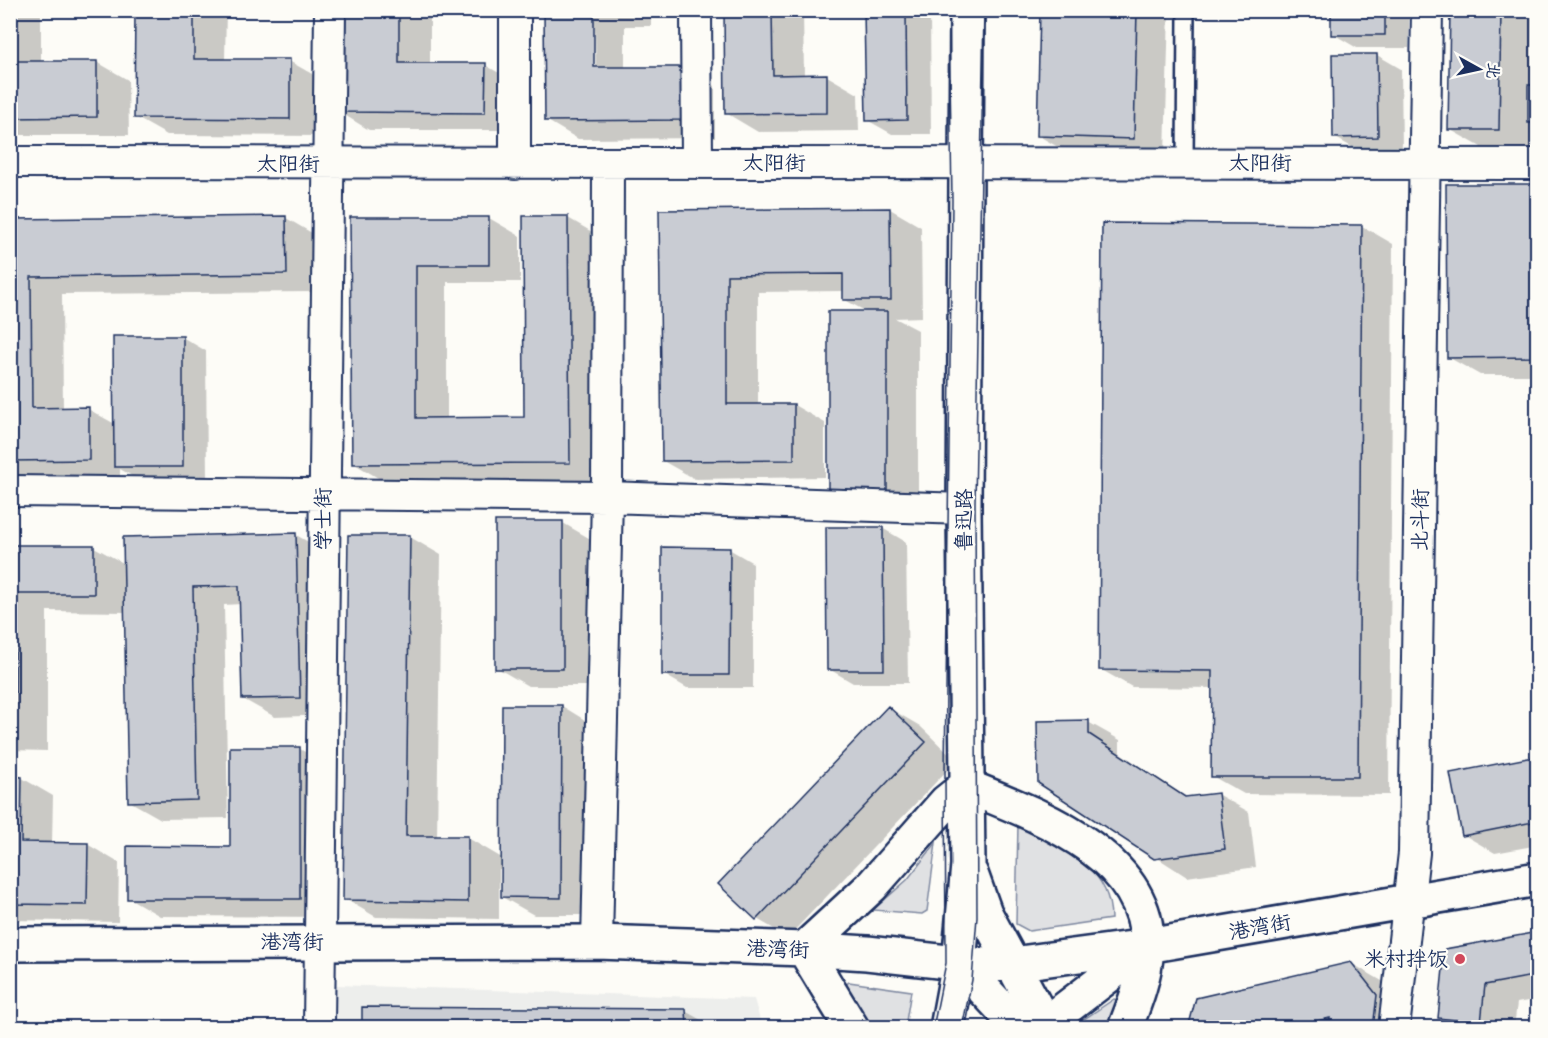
<svg xmlns="http://www.w3.org/2000/svg" width="1548" height="1038" font-family="'Comic Neue','LXGW WenKai TC',sans-serif">
<style>
.built{fill:#edeeec}
.green{fill:#e0e1e3;stroke:#7e88a0;stroke-width:1.5}
.shadow{fill:#0003;fill-rule:evenodd}
.building{fill:#c9ccd3;stroke:#1b2f5e;stroke-width:1.5}
.lines{fill:none;stroke-linecap:round;stroke-linejoin:round}
.lane-casing{stroke:#1b2f5e;stroke-width:20}
.street-casing{stroke:#1b2f5e;stroke-width:34}
.secondary-casing{stroke:#1b2f5e;stroke-width:38}
.lane{stroke:#fdfcf7;stroke-width:15}
.street{stroke:#fdfcf7;stroke-width:30}
.secondary{stroke:#fdfcf7;stroke-width:33}
.tram{stroke:#1b2f5e;stroke-width:1.5}
.poi-dot{fill:#d1495b;stroke:#fdfcf7;stroke-width:2}
.labels{text-anchor:middle;stroke-width:4.5;stroke-linejoin:round;paint-order:stroke}
.street-label{font-size:21px;fill:#1b2f5e;stroke:#fdfcf7}
.poi-label{font-size:21px;fill:#1b2f5e;stroke:#fdfcf7;text-anchor:end}
</style>
<rect width="100%" height="100%" fill="#fdfcf7"/>
<filter id="ink" filterUnits="userSpaceOnUse"><feTurbulence type="fractalNoise" baseFrequency=".0167" numOctaves="2"/><feDisplacementMap in="SourceGraphic" scale="12" xChannelSelector="R" yChannelSelector="G"/><feConvolveMatrix kernelMatrix="1 2 1 2 8 2 1 2 1" color-interpolation-filters="sRGB"/></filter>
<g filter="url(#ink)">
<!-- built -->
<path class="built" d="M 336,985 L 754,999 L 762,1027 L 337,1027 Z"/>
<!-- green -->
<path class="green" d="M 1018,824 C 1058,845 1111,865 1111,919 L 1029,931 L 1016,924 Z
M 936,843 L 927,911 L 922,914 L 873,910 L 907,880 Z
M 849,982 L 911,991 L 905,1027 L 866,1027 L 842,988 Z
M 1114,999 L 1121,1002 L 1111,1027 L 1071,1028 Z"/>
<!-- shadow -->
<path class="shadow" d="M 10,10 L 41,10 L 41,62 L 97,62 L 128,80 L 129,135 L 10,135 Z
M 136,10 L 226,10 L 225,60 L 289,61 L 321,79 L 321,136 L 167,135 L 135,117 Z
M 338,10 L 430,10 L 430,64 L 485,65 L 517,83 L 516,130 L 369,130 L 338,111 Z
M 564,10 L 651,10 L 651,26 L 625,26 L 625,68 L 684,68 L 715,86 L 715,138 L 578,139 L 546,120 ZM 592,27 L 595,27 L 596,75 L 593,75 Z
M 725,10 L 803,10 L 804,76 L 827,76 L 858,94 L 859,131 L 758,132 L 726,113 Z
M 866,10 L 930,10 L 931,134 L 892,134 L 867,120 Z
M 1041,10 L 1169,10 L 1165,156 L 1070,154 L 1039,136 Z
M 1333,10 L 1409,10 L 1409,48 L 1357,48 L 1333,34 Z
M 1451,10 L 1532,10 L 1531,87 L 1538,87 L 1538,126 L 1531,122 L 1530,148 L 1481,147 L 1449,129 Z
M 1377,55 L 1401,69 L 1402,150 L 1359,151 L 1334,137 L 1334,56 Z
M 1538,185 L 1538,375 L 1480,375 L 1448,357 Z
M 890,209 L 921,227 L 922,317 L 895,318 L 918,330 L 918,510 L 829,492 L 867,312 L 845,300 L 845,291 L 758,292 L 758,405 L 794,405 L 825,423 L 825,477 L 695,479 L 663,461 L 661,211 Z
M 286,218 L 317,236 L 318,292 L 62,294 L 63,409 L 88,409 L 115,424 L 182,337 L 206,351 L 207,480 L 139,480 L 120,469 L 120,478 L 10,479 L 10,220 Z
M 489,218 L 520,236 L 520,282 L 447,282 L 447,419 L 525,419 L 568,218 L 599,236 L 601,480 L 385,482 L 353,463 L 352,219 Z
M 1362,226 L 1393,244 L 1389,795 L 1244,794 L 1212,776 L 1213,688 L 1132,687 L 1100,669 Z
M 563,523 L 594,541 L 594,686 L 528,686 L 497,668 Z
M 882,528 L 906,542 L 908,683 L 853,683 L 829,669 Z
M 296,535 L 328,553 L 331,715 L 275,717 L 243,699 L 241,604 L 224,605 L 228,818 L 161,819 L 129,801 L 126,612 L 47,611 L 47,751 L 10,750 L 10,546 L 94,547 L 125,564 Z
M 410,537 L 441,555 L 437,838 L 468,838 L 502,858 L 562,706 L 593,725 L 592,915 L 534,915 L 502,897 L 502,869 L 499,869 L 499,919 L 376,917 L 345,899 Z
M 729,549 L 753,563 L 753,688 L 687,688 L 663,674 Z
M 889,708 L 920,726 L 956,761 L 788,937 L 757,919 Z
M 1088,722 L 1120,740 L 1120,753 L 1188,798 L 1217,794 L 1249,812 L 1256,867 L 1187,877 L 1040,782 Z
M 300,749 L 331,767 L 331,917 L 160,916 L 129,898 L 232,848 Z
M 1538,757 L 1538,845 L 1495,853 L 1464,835 Z
M 10,778 L 22,778 L 53,796 L 52,844 L 87,844 L 119,863 L 118,922 L 10,920 Z
M 1538,933 L 1538,999 L 1517,1003 L 1514,1028 L 1457,1028 L 1439,1017 Z
M 1351,963 L 1382,981 L 1408,1014 L 1407,1028 L 1189,1028 Z
M 685,1011 L 710,1025 L 710,1028 L 364,1028 Z
M 34,1023 L 42,1028 L 10,1028 Z"/>
<!-- building -->
<path class="building" d="M 135,10 L 194,10 L 194,59 L 290,59 L 290,119 L 134,118 Z
M 337,10 L 399,10 L 399,63 L 486,63 L 485,113 L 336,112 Z
M 544,10 L 594,10 L 594,67 L 684,67 L 684,120 L 545,121 Z
M 724,10 L 772,10 L 773,75 L 827,74 L 827,113 L 725,114 Z
M 864,10 L 906,10 L 907,120 L 866,121 Z
M 1040,10 L 1137,10 L 1134,139 L 1037,136 Z
M 1331,10 L 1385,10 L 1385,35 L 1331,35 Z
M 1450,10 L 1501,10 L 1499,130 L 1448,130 Z
M 1332,54 L 1377,54 L 1378,137 L 1333,138 Z
M 10,61 L 97,61 L 97,117 L 10,118 Z
M 1528,85 L 1538,85 L 1538,123 L 1528,123 Z
M 1446,184 L 1538,184 L 1538,357 L 1447,358 Z
M 890,208 L 891,300 L 843,300 L 843,274 L 727,275 L 727,404 L 794,404 L 794,460 L 662,461 L 659,210 Z
M 286,216 L 287,274 L 31,277 L 32,408 L 89,407 L 89,460 L 10,461 L 10,219 Z
M 523,216 L 568,216 L 570,463 L 352,464 L 350,217 L 489,217 L 489,265 L 416,265 L 416,418 L 524,417 Z
M 1102,223 L 1362,225 L 1358,777 L 1211,777 L 1212,671 L 1099,670 Z
M 828,311 L 887,311 L 887,492 L 828,493 Z
M 113,336 L 183,336 L 183,467 L 114,467 Z
M 495,521 L 563,521 L 563,669 L 495,669 Z
M 826,527 L 883,527 L 884,670 L 827,670 Z
M 296,533 L 300,698 L 242,699 L 239,586 L 193,587 L 197,800 L 128,802 L 123,537 Z
M 348,535 L 410,535 L 406,836 L 468,836 L 468,902 L 343,900 Z
M 10,545 L 94,545 L 94,594 L 16,594 L 15,733 L 10,733 Z
M 662,547 L 730,548 L 729,675 L 662,675 Z
M 502,705 L 562,705 L 561,898 L 501,897 Z
M 888,706 L 926,742 L 756,920 L 718,884 Z
M 1089,720 L 1089,734 L 1185,797 L 1218,793 L 1225,849 L 1154,859 L 1038,783 L 1037,721 Z
M 230,747 L 300,747 L 300,899 L 127,899 L 127,846 L 230,847 Z
M 1538,756 L 1538,821 L 1462,836 L 1450,773 Z
M 10,776 L 22,777 L 21,842 L 88,843 L 87,905 L 10,904 Z
M 1538,932 L 1538,975 L 1485,985 L 1481,1023 L 1438,1018 L 1445,949 Z
M 1351,962 L 1377,995 L 1373,1028 L 1329,1028 L 1330,1018 L 1287,1028 L 1188,1028 L 1196,998 Z
M 362,1007 L 686,1009 L 687,1028 L 362,1028 Z
M 10,1021 L 34,1021 L 34,1028 L 10,1028 Z
M 195,1022 L 263,1024 L 263,1028 L 195,1028 Z
M 81,1024 L 156,1024 L 156,1028 L 81,1028 Z"/>
<g class="lines">
<defs>
<path id="lane" d="M 1185,163 L 1186,10"/>
<path id="street" d="M 696,10 L 697,163
M 10,162 L 1538,164
M 515,164 L 515,10
M 10,491 L 607,497 L 964,509
M 597,942 L 607,497 L 608,164
M 319,1028 L 330,10
M 1394,1028 L 1414,853 L 1427,10"/>
<path id="secondary" d="M 971,874 L 985,913 L 1047,1028
M 10,944 L 597,942 L 804,949 L 867,953 L 974,965 L 1012,964 L 1147,946 L 1538,879
M 804,949 L 871,887 L 946,802 L 966,786 C 1035,814 1152,855 1147,949 C 1145,977 1135,1002 1125,1028
M 804,949 L 852,1028
M 959,963 L 1020,1028
M 947,1028 L 959,963 L 968,865 L 964,509 L 967,10
M 1040,1028 L 1146,947"/>
</defs>
<!-- lane casing -->
<use href="#lane" class="lane-casing"/>
<!-- street casing -->
<use href="#street" class="street-casing"/>
<!-- secondary casing -->
<use href="#secondary" class="secondary-casing"/>
<!-- lane -->
<use href="#lane" class="lane"/>
<!-- street -->
<use href="#street" class="street"/>
<!-- secondary -->
<use href="#secondary" class="secondary"/>
<!-- tram -->
<path class="tram" d="M 933,1028 L 946,963 L 945,772 L 952,201 L 949,10
M 962,1028 L 972,980 L 977,917 L 975,503 L 984,10"/>
</g>
</g>
<!-- markers -->
<circle class="poi-dot" cx="1460" cy="959" r="6"/>
<g class="labels">
<!-- street labels -->
<g class="street-label">
<text x="774" y="170">太阳街</text>
<text x="1260" y="170">太阳街</text>
<text x="288" y="171">太阳街</text>
<text transform="translate(323 519) rotate(-90)" y="7">学士街</text>
<text transform="translate(964 520) rotate(-90)" y="7">鲁迅路</text>
<text transform="translate(1420 520) rotate(-89)" y="7">北斗街</text>
<text transform="translate(1260 927) rotate(-10)" y="7">港湾街</text>
<text x="292" y="949">港湾街</text>
<text transform="translate(778 949) rotate(2)" y="7">港湾街</text>
</g>
<!-- poi labels -->
<g class="poi-label">
<text x="1448" y="966">米村拌饭</text>
</g>
</g>
<!-- margin -->
<rect width="1548" height="1038" fill="none" stroke="#fdfcf7" stroke-width="36"/>
<rect x="18" y="18" width="1512" height="1002" fill="none" stroke="#1b2f5e" stroke-width="2" filter="url(#ink)"/>
<!-- north arrow -->
<g transform="translate(1479 69) rotate(98)" stroke="#fdfcf7" stroke-width="4.5" paint-order="stroke">
<path d="M0-4.5L10 22L0 15L-10 22Z" fill="#1b2f5e"/>
<text y="-9" font-size="16" font-weight="bold" text-anchor="middle" fill="#1b2f5e">北</text>
</g>
</svg>
